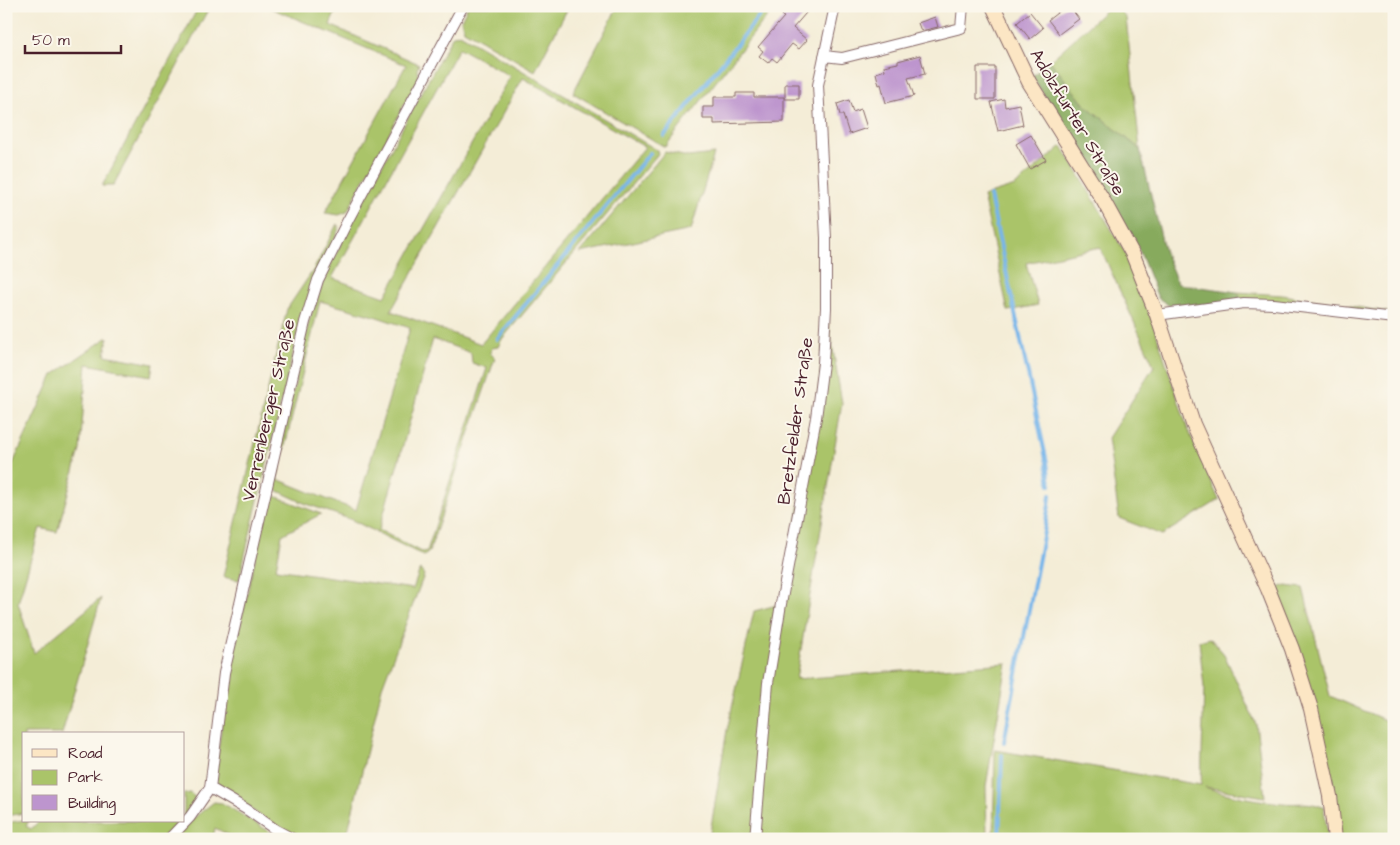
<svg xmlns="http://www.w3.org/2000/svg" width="1400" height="845" font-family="'Architects Daughter',sans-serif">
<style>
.green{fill:#aac469;stroke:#7a724a;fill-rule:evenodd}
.forest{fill:#87aa5d;stroke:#686444}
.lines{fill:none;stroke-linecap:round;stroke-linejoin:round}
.stream{stroke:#76b5ea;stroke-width:4}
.building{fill:#bd95ce}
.street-casing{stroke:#866767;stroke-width:12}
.secondary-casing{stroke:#866767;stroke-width:16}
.street{stroke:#fff;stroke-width:10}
.secondary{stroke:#fce6c4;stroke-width:14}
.labels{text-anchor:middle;stroke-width:4;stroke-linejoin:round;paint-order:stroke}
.street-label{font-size:18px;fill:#4a1f2b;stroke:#fbf7ec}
</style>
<rect width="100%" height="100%" fill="#fbf7ec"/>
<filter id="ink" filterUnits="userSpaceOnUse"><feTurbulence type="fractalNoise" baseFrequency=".02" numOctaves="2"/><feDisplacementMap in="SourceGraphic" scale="10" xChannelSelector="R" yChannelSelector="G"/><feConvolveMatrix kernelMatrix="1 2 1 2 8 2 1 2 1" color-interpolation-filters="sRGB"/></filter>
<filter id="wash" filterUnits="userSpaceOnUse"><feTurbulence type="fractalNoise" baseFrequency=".0096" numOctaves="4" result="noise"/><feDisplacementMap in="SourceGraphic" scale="20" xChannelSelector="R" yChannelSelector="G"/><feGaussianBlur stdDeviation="1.12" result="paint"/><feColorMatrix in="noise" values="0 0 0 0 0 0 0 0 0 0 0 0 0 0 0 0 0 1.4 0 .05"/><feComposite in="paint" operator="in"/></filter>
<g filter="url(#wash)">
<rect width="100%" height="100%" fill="#f4edd7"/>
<!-- green -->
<path class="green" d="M 199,6 L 210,6 L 113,186 L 102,186 Z
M 266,6 L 338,6 L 330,25 L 419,64 L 417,70 L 419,77 L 347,212 L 339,215 L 325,213 L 406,65 Z
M 468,6 L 569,6 L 535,71 L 464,30 L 461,20 Z
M 618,6 L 775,6 L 665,147 L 573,93 Z
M 1110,6 L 1117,6 L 1126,18 L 1140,149 L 1084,104 L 1050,61 Z
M 460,34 L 657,150 L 658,154 L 502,339 L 498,347 L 492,348 L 490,353 L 495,358 L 429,552 L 424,556 L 352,520 L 304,503 L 274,489 L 272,485 L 309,321 L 324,279 L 350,224 L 453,35 ZM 459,48 L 510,76 L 385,297 L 332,278 ZM 523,78 L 645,147 L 481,344 L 391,311 ZM 320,301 L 374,316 L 410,328 L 356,510 L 329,500 L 277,479 ZM 433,339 L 471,353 L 472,363 L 487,368 L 427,551 L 421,552 L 379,530 Z
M 1062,146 L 1129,259 L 1151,317 L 1187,427 L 1219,500 L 1162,535 L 1119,518 L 1108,438 L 1154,366 L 1100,247 L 1026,263 L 1038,305 L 1008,311 L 983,196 L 1015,186 Z
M 665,152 L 688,157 L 714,154 L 691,230 L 580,253 Z
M 337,224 L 339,228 L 300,323 L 239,580 L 223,577 L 287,309 L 314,269 Z
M 1237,292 L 1282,295 L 1394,313 L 1243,301 Z
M 826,308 L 842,403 L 796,679 L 1007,663 L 986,786 L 987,839 L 709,839 L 727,730 L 754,611 L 781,604 L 816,418 Z
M 108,337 L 105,355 L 153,364 L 151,376 L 87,364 L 80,450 L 57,532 L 40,528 L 18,603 L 34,653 L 101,598 L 62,734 L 24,734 L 24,813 L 6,816 L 6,479 L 53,375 Z
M 270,494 L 321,514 L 282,535 L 276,569 L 413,589 L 420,569 L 424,575 L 382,687 L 346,839 L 300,839 L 279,828 L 229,795 L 217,785 L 215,773 L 229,673 Z
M 1285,586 L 1303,588 L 1330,696 L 1394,724 L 1394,839 L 1335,839 L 1311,709 L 1268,589 Z
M 1210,638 L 1224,654 L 1256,724 L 1265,797 L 1205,787 C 1229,796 1256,800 1282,803 C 1298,805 1310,800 1324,808 L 1328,839 L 993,839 L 995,750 L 1201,785 L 1204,687 L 1199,641 Z
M 190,793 L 197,799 L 184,818 L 184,794 Z
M 214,802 L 222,803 L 282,839 L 236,839 L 215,828 L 213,839 L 174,839 L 195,817 Z
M 24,820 L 24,821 L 29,821 L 26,826 L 31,829 L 39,821 L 180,821 L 163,839 L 6,839 L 6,823 Z"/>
<!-- forest -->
<path class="forest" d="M 1050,61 L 1084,104 L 1140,149 L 1165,253 L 1178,284 L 1237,292 L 1243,301 L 1182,308 L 1170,306 L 1158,298 L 1140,252 L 1032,76 Z"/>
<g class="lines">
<!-- stream -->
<path class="stream" d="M 664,136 L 767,6
M 990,196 L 1047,463 L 1050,485
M 497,339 L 650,153
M 1004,742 L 1049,505 L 1050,495
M 999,839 L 1002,755"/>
</g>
<g id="blocks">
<!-- building -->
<path class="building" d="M 790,6 L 812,6 L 793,28 L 807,40 L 799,49 L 792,44 L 777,62 L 772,58 L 768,63 L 759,56 L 763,51 L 758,47 L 784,17 L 782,16 Z
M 1066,6 L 1069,6 L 1079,19 L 1059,34 L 1048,20 Z
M 1030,12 L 1043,28 L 1030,39 L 1017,23 Z
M 935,17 L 938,27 L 921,31 L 918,23 Z
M 920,55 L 925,74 L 908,78 L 914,96 L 886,103 L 881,84 L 879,85 L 876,73 L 885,70 L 884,66 L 898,63 L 898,61 Z
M 977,67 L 995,67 L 995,99 L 977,99 Z
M 785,84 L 799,84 L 799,99 L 785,99 Z
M 736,93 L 754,93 L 754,97 L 784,97 L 784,122 L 714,124 L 714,119 L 703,119 L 703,107 L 714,107 L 714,97 L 736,97 Z
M 1004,99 L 1005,107 L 1019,104 L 1023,125 L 998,131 L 991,102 Z
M 849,100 L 853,112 L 861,109 L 867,128 L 849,134 L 843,115 L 840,115 L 837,104 Z
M 1031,135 L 1046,160 L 1030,169 L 1016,144 Z"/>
</g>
</g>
<g filter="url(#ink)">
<use href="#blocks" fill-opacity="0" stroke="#866767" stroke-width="1"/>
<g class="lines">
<defs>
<path id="street" d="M 824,56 L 842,58 L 961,28 L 963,6
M 1157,315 L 1244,303 L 1274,304 L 1394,318
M 210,788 L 246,809 L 276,830 L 293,839
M 169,839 L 190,817 L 210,788 L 224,673 L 305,322 L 318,280 L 348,220 L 463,6
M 755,839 L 768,683 L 781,604 L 816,418 L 823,363 L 826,308 L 826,238 L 818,85 L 835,6"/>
<path id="secondary" d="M 993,6 L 1029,82 L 1103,200 L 1133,255 L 1157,315 L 1193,424 L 1268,589 L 1292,649 L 1311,709 L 1330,796 L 1335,839"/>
</defs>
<!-- street casing -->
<use href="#street" class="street-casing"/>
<!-- secondary casing -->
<use href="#secondary" class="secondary-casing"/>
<!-- street -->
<use href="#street" class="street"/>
<!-- secondary -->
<use href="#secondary" class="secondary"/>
</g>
</g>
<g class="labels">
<!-- street labels -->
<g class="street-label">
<text transform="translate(1078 122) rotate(59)" y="6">Adolzfurter Straße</text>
<text transform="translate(268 410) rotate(-77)" y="6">Verrenberger Straße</text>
<text transform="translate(795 421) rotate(-82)" y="6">Bretzfelder Straße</text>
</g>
</g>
<!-- margin -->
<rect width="1400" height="845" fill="none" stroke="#fbf7ec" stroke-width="25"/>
<!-- legend -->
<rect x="22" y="732" width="162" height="90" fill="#fbf7ec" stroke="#b4a19f"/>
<rect x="32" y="749" width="25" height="8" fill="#fce6c4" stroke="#b4a19f"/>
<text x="68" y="758" font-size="15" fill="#4a1f2b">Road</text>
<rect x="32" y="770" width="25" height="15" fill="#aac469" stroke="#b4a19f"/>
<text x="68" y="782" font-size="15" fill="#4a1f2b">Park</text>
<rect x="32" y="795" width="25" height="15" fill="#bd95ce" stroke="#b4a19f"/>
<text x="68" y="808" font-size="15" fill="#4a1f2b">Building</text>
<!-- scale -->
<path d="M25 45v8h96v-8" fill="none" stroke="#4a1f2b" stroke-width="2.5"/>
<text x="32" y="45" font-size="15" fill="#4a1f2b" stroke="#fbf7ec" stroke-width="4" paint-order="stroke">50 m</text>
</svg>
